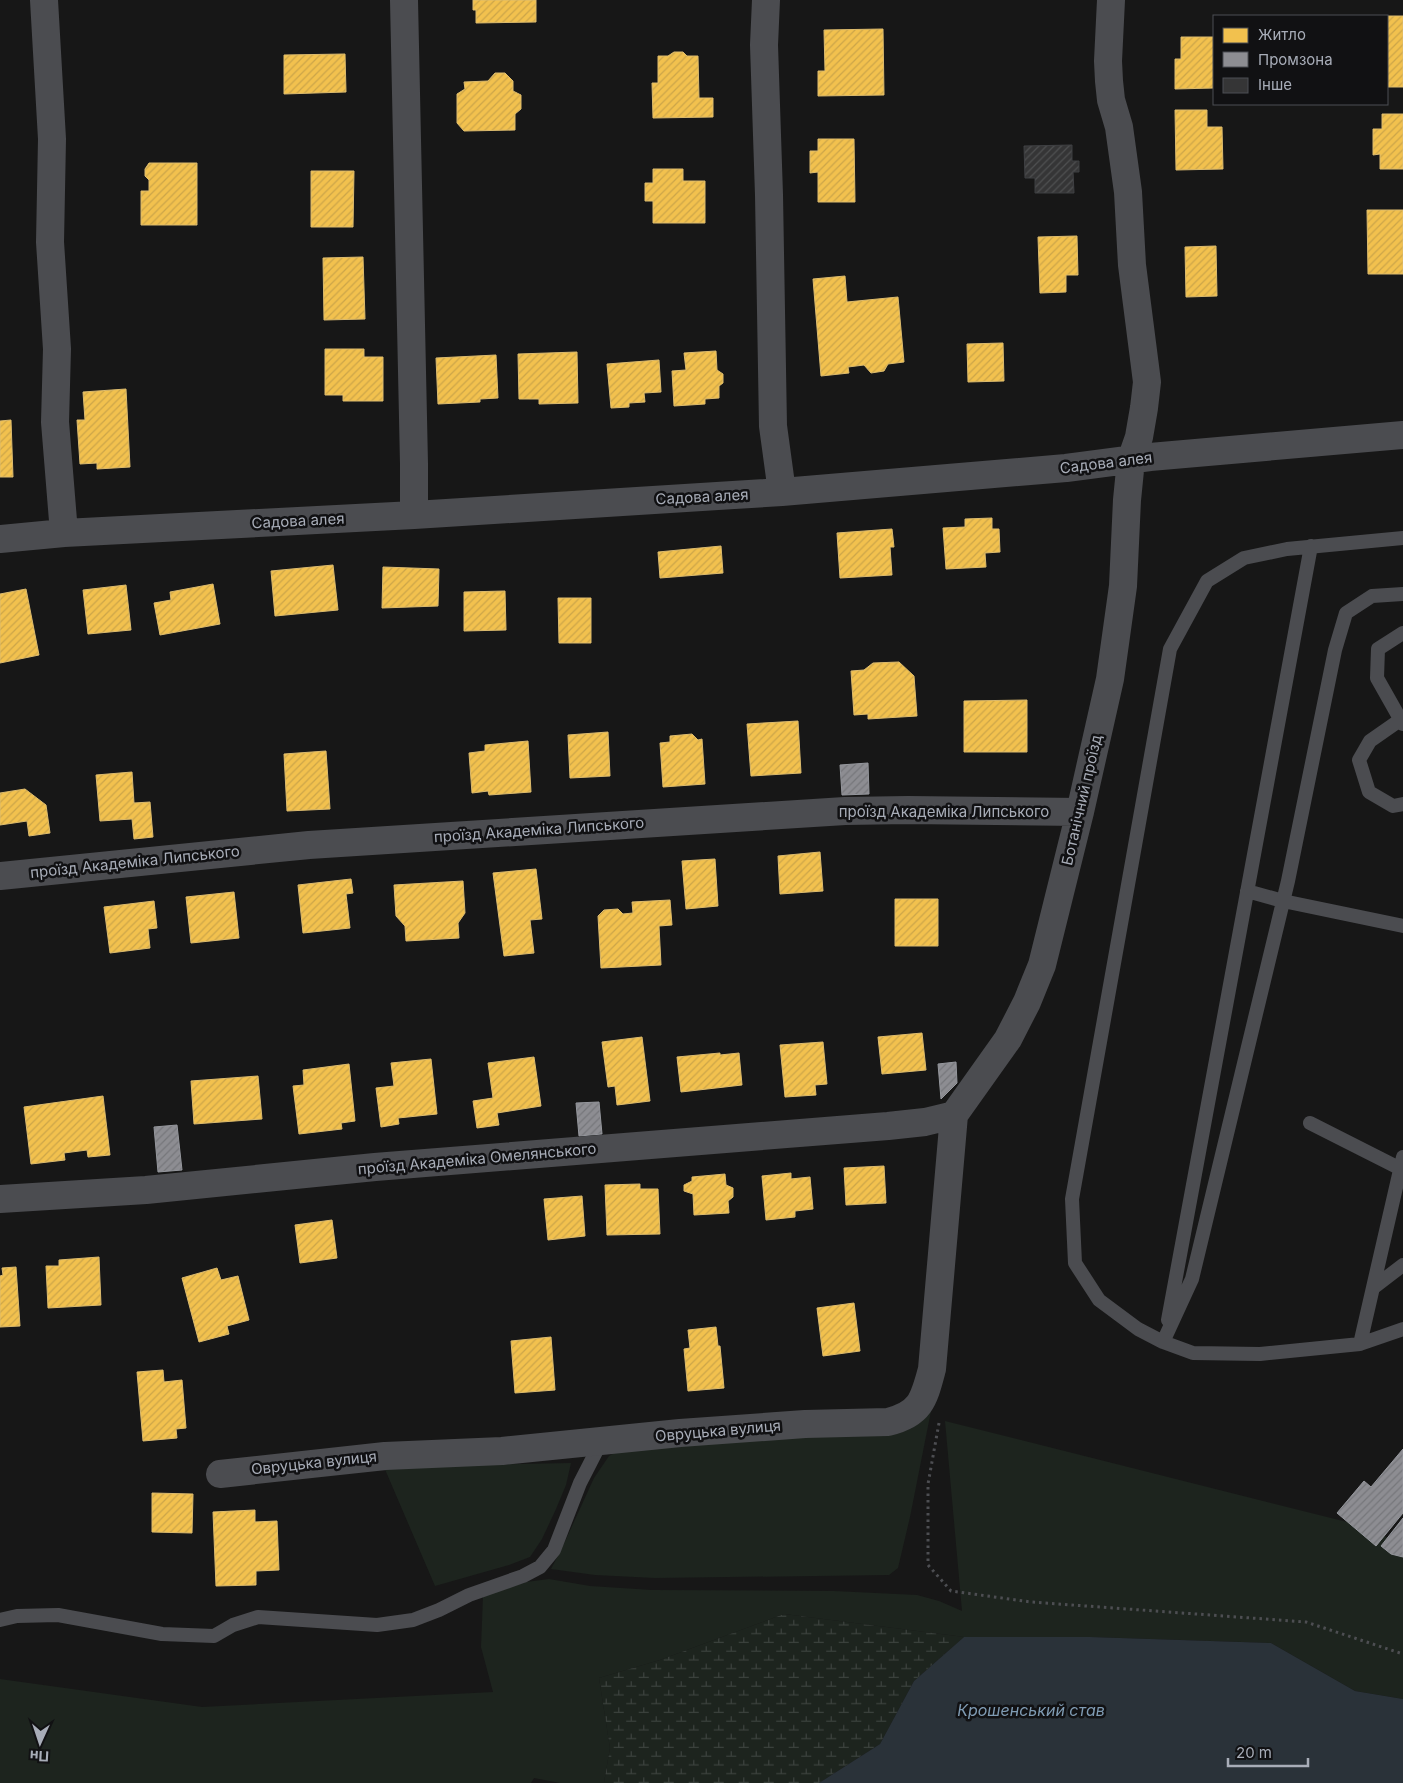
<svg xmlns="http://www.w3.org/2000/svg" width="1403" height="1783" font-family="Inter,sans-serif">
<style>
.grass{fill:#1d241e}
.wetland{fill:url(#wetland-marsh)}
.water{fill:#2a3239}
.homes{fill:url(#homes-hatch);stroke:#dcbb6e}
.industry{fill:url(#industry-hatch);stroke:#95979d}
.building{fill:url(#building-hatch);stroke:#3f4043}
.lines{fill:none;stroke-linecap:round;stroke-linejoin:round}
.path{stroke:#4d4e52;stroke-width:3;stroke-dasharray:2.5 4;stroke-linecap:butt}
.lane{stroke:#4b4c50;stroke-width:14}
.street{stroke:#4b4c50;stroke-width:28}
.labels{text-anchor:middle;stroke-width:5;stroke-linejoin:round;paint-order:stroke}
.street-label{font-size:15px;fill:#a8adb8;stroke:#111113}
.water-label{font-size:16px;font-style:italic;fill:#7f9bb3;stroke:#111113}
</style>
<defs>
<pattern id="wetland-marsh" width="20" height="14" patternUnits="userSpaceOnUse" patternTransform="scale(1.25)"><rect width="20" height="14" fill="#1d241e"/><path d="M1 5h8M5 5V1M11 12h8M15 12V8" fill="none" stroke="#3b413d"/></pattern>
<pattern id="homes-hatch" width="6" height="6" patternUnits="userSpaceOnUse" patternTransform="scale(1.25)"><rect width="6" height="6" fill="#f2c14e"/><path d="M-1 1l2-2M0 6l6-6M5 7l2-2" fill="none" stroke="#cca549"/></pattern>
<pattern id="industry-hatch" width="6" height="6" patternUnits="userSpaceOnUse" patternTransform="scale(1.25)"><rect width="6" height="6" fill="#8d8d92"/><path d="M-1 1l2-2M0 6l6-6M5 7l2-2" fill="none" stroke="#76777b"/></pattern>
<pattern id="building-hatch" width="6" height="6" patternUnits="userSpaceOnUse" patternTransform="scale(1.25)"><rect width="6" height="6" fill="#353536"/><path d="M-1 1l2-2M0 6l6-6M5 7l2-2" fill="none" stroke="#4f5051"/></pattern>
</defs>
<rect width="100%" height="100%" fill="#171717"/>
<!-- grass -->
<path class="grass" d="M 932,1406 L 910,1517 L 898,1568 L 889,1575 L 655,1578 L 595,1575 L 551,1569 L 562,1548 L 594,1478 L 609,1456 L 623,1448 L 852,1435 L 897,1434 L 912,1428 Z
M 945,1421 L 1367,1527 L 1403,1546 L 1403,1699 L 1355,1691 L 1271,1643 L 1090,1637 L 964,1637 L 784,1614 L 660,1660 L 599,1678 L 610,1748 L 604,1783 L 560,1783 L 534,1778 L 531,1783 L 0,1783 L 0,1679 L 202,1707 L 493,1692 L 481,1647 L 483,1596 L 526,1582 L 549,1579 L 590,1586 L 652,1590 L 834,1591 L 917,1595 L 939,1601 L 962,1611 Z
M 571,1463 L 566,1485 L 556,1509 L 542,1539 L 530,1557 L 509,1565 L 435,1586 L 384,1467 Z"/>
<!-- wetland -->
<path class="wetland" d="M 784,1614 L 964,1637 L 914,1681 L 880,1744 L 819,1783 L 604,1783 L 610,1748 L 599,1678 L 660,1660 Z"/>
<!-- water -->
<path class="water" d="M 964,1637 L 1090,1637 L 1271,1643 L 1355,1691 L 1403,1699 L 1403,1783 L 819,1783 L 880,1744 L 914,1681 Z"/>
<!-- homes -->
<path class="homes" d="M 473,0 L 536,0 L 536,22 L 476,23 L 476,10 L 473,10 Z
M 1387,16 L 1403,16 L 1403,87 L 1387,87 Z
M 883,29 L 884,95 L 818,96 L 818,71 L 825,71 L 824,30 Z
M 1181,37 L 1214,37 L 1214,88 L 1175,89 L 1175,59 L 1181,59 Z
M 674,52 L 683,52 L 687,56 L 698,56 L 699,98 L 713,98 L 713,117 L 653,118 L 652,83 L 658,83 L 658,56 L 668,56 Z
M 345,54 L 346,92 L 284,94 L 284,55 Z
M 495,73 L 505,73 L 513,81 L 513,91 L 521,95 L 521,109 L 515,114 L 515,130 L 464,131 L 457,123 L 457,94 L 465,89 L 464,82 L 488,81 Z
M 1175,110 L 1207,110 L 1207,127 L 1222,127 L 1223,169 L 1176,170 Z
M 1382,114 L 1403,114 L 1403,169 L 1380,169 L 1380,154 L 1373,155 L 1373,129 L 1382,129 Z
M 818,139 L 854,139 L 855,202 L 818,202 L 818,172 L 810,173 L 810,151 L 818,151 Z
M 149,163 L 197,163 L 197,225 L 141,225 L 141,191 L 149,191 L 149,180 L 145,176 L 145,169 Z
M 653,169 L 683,169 L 683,181 L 705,181 L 705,223 L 653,223 L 653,201 L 645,201 L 645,183 L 653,183 Z
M 311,171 L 354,171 L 353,227 L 311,227 Z
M 1367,210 L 1403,210 L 1403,274 L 1368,274 Z
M 1077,236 L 1078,275 L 1066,275 L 1066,292 L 1040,293 L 1038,237 Z
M 1216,246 L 1217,296 L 1186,297 L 1185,247 Z
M 363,257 L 365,319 L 324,320 L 323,258 Z
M 845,276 L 847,302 L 898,297 L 904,362 L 888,364 L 884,371 L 871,373 L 864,365 L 848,367 L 849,373 L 821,376 L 813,279 Z
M 1003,343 L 1004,381 L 968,382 L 967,344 Z
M 325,349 L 364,349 L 364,357 L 383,357 L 383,401 L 343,401 L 343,395 L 325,395 Z
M 716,351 L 717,370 L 723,374 L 723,383 L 719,386 L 719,398 L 705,399 L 705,404 L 674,406 L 672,371 L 686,370 L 684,353 Z
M 577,352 L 578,403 L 539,404 L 539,399 L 519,399 L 518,354 Z
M 496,355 L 498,398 L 480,399 L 480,402 L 438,404 L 436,358 Z
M 659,360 L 661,392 L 644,393 L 645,402 L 629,403 L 629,407 L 611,408 L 607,364 Z
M 126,389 L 130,467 L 97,469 L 97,463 L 80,464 L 77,420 L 85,420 L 83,392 Z
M 11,420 L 13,477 L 0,477 L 0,421 Z
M 992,518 L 992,529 L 999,529 L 1000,552 L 985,553 L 986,567 L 946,569 L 943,528 L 965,527 L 965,519 Z
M 892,529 L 894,547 L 890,547 L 892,575 L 840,578 L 837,533 Z
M 721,546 L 723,573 L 660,578 L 658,552 Z
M 333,565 L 338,610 L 275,616 L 271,571 Z
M 383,567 L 439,569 L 438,606 L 382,608 Z
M 213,584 L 220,624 L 160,635 L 154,603 L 171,600 L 170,592 Z
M 126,585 L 131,630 L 88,634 L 83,590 Z
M 26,589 L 39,655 L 0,663 L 0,594 Z
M 505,591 L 506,630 L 464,631 L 464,592 Z
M 558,598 L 591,598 L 591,643 L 559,643 Z
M 899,662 L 914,676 L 917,716 L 868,719 L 868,714 L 854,715 L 851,671 L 864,670 L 873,663 Z
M 1027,700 L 1027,752 L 964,752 L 964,701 Z
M 798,721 L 801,773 L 751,776 L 747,724 Z
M 608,732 L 610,776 L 570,778 L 568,735 Z
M 692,734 L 698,740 L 702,739 L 705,784 L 663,787 L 660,743 L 670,742 L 670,736 Z
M 528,741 L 531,792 L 489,795 L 488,791 L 472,793 L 469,753 L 485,751 L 485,745 Z
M 326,751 L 330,809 L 287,811 L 284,754 Z
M 132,772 L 134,803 L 150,802 L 153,837 L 134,839 L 132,819 L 100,821 L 96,775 Z
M 25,789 L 46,805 L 50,833 L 29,836 L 27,821 L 0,825 L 0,793 Z
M 820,852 L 823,891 L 780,894 L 778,856 Z
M 715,859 L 718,906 L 686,909 L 682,861 Z
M 536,869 L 542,919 L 530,920 L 534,953 L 504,956 L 493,873 Z
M 351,879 L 353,893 L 346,894 L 350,928 L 303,933 L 298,885 Z
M 463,881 L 465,913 L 458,923 L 459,938 L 406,941 L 405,926 L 396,916 L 394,885 Z
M 234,892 L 239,938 L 191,943 L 186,897 Z
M 895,899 L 938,899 L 938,946 L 895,946 Z
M 670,900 L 672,925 L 659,926 L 661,965 L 601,968 L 598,916 L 604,910 L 618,909 L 623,914 L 633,913 L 632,902 Z
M 154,901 L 157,928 L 148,929 L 150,948 L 110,953 L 104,907 Z
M 922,1033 L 926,1070 L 882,1074 L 878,1037 Z
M 642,1037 L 650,1101 L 617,1105 L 615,1086 L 608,1087 L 602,1042 Z
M 823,1042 L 827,1084 L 815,1085 L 816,1095 L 785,1097 L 780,1045 Z
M 720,1053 L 720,1055 L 739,1053 L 742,1085 L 681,1092 L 677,1057 Z
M 534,1057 L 541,1106 L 497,1113 L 499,1125 L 477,1128 L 473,1101 L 493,1098 L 488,1063 Z
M 431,1059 L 437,1114 L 398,1118 L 399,1124 L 381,1127 L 376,1088 L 394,1086 L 391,1063 Z
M 349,1064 L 355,1121 L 341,1123 L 342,1129 L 299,1134 L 293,1086 L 304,1085 L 303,1070 Z
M 258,1076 L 262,1119 L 194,1124 L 191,1081 Z
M 103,1096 L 110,1155 L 88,1157 L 87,1150 L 64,1153 L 65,1160 L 31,1164 L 24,1107 Z
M 884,1166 L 886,1203 L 846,1205 L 844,1168 Z
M 791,1173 L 791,1179 L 810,1177 L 813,1209 L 795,1211 L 795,1217 L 766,1220 L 762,1176 Z
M 725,1174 L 726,1185 L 733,1188 L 733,1197 L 728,1201 L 729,1213 L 694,1215 L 693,1194 L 684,1191 L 684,1185 L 692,1181 L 692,1177 Z
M 640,1184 L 640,1189 L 658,1189 L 660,1234 L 607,1235 L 605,1185 Z
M 582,1196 L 585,1236 L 548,1240 L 544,1199 Z
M 332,1220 L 337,1258 L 300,1263 L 295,1225 Z
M 99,1257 L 101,1305 L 48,1308 L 46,1266 L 59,1266 L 59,1260 Z
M 16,1267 L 20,1326 L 0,1327 L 0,1276 L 3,1275 L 2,1268 Z
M 217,1268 L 221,1280 L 238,1276 L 249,1320 L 227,1326 L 229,1334 L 199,1342 L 182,1278 Z
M 854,1303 L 860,1351 L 823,1356 L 817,1308 Z
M 716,1327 L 718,1346 L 720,1346 L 724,1388 L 688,1391 L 684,1349 L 690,1348 L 688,1330 Z
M 551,1337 L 555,1390 L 515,1393 L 511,1341 Z
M 163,1370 L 164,1382 L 182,1380 L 186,1428 L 176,1429 L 177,1438 L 143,1441 L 137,1372 Z
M 152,1493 L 193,1494 L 192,1533 L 152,1532 Z
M 255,1510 L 255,1522 L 277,1521 L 279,1570 L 256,1571 L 256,1585 L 216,1586 L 213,1512 Z"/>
<!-- industry -->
<path class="industry" d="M 868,763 L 869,794 L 842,795 L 840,765 Z
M 956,1062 L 957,1083 L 941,1099 L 938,1064 Z
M 599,1102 L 602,1134 L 579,1136 L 576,1103 Z
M 177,1125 L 182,1170 L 158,1172 L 154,1127 Z
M 1403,1449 L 1403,1513 L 1376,1546 L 1337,1513 L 1364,1481 L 1371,1487 Z
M 1403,1518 L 1403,1557 L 1391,1554 L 1381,1546 Z"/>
<!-- building -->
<path class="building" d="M 1072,145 L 1072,161 L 1079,161 L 1079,172 L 1073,172 L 1074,193 L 1035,193 L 1035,178 L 1025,178 L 1024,146 Z"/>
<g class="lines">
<!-- path -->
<path class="path" d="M 939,1423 L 928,1484 L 928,1565 L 951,1591 L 1031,1602 L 1306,1622 L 1403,1654"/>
<!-- lane -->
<path class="lane" d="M 1403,538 L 1287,549 L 1244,558 L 1207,581 L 1170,649 L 1072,1199 L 1075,1263 L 1099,1300 L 1138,1329 L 1163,1342 L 1193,1353 L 1260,1354 L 1360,1344 L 1403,1329
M 1403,633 L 1378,649 L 1377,678 L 1403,724
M 1403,718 L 1370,741 L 1359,760 L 1369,792 L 1393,806 L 1403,804
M 1247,891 L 1283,901 L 1403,926
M 1310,1123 L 1403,1170
M 1373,1288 L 1403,1265
M 1168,1320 L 1311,546
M 1163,1342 L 1192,1279 L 1288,881 L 1335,650 L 1346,613 L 1372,596 L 1403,594
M 1360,1344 L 1403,1157
M 0,1620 L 17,1616 L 58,1615 L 162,1634 L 214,1636 L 233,1625 L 258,1617 L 377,1625 L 413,1620 L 439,1610 L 469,1595 L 523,1576 L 540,1567 L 554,1550 L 580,1483 L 601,1442"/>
<!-- street -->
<path class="street" d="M 44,0 L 52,139 L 50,242 L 57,349 L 55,422 L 64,533
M 404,0 L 414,464 L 414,515
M 766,0 L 764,45 L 769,195 L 773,426 L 782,492
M 0,539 L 64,533 L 414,515 L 782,492 L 1066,468 L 1150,457 L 1403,435
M 0,876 L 309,845 L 845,811 L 908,810 L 1080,812
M 954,1115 L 1008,1039 L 1027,1002 L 1042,965 L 1080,812 L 1110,679 L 1123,586 L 1127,500 L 1131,460 L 1139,437 L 1144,408 L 1147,382 L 1132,265 L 1128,192 L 1119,127 L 1111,100 L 1109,81 L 1108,61 L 1111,0
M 0,1199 L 146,1190 L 375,1167 L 888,1126 L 925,1122 L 954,1115
M 220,1474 L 385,1456 L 502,1451 L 680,1433 L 805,1424 L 888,1422 C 921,1414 924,1399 932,1369 L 954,1115"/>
</g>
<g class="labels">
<!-- street labels -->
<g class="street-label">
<text transform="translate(1106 463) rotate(-7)" y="5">Садова алея</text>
<text transform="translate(702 497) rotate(-3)" y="5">Садова алея</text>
<text transform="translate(298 521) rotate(-3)" y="5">Садова алея</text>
<text transform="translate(1082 800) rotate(-77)" y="5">Ботанічний проїзд</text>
<text x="944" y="817">проїзд Академіка Липського</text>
<text transform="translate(539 830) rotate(-4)" y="5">проїзд Академіка Липського</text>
<text transform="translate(135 862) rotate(-6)" y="5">проїзд Академіка Липського</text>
<text transform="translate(477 1159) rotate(-5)" y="5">проїзд Академіка Омелянського</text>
<text transform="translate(718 1431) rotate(-5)" y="5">Овруцька вулиця</text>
<text transform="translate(314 1463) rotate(-6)" y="5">Овруцька вулиця</text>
</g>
<!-- water labels -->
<g class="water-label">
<text x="1031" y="1716">Крошенський став</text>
</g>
</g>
<!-- legend -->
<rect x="1213" y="15" width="175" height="90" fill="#111113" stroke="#4d4f55"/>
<rect x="1223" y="28" width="25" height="15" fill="#f2c14e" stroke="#4d4f55"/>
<text x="1258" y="40" font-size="15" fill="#a8adb8">Житло</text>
<rect x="1223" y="52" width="25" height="15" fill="#8d8d92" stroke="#4d4f55"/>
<text x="1258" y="65" font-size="15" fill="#a8adb8">Промзона</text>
<rect x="1223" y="78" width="25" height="15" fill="#353536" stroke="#4d4f55"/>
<text x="1258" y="90" font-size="15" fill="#a8adb8">Інше</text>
<!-- north arrow -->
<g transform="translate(40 1743) rotate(183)" stroke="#111113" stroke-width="4" paint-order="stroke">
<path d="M0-4L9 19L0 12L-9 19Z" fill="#a8adb8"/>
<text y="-8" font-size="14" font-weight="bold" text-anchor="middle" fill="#a8adb8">Пн</text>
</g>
<!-- scale -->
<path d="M1228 1758v8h80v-8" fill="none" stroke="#a8adb8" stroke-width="2.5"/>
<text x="1236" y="1758" font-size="15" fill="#a8adb8" stroke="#111113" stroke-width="4" paint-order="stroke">20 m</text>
</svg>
